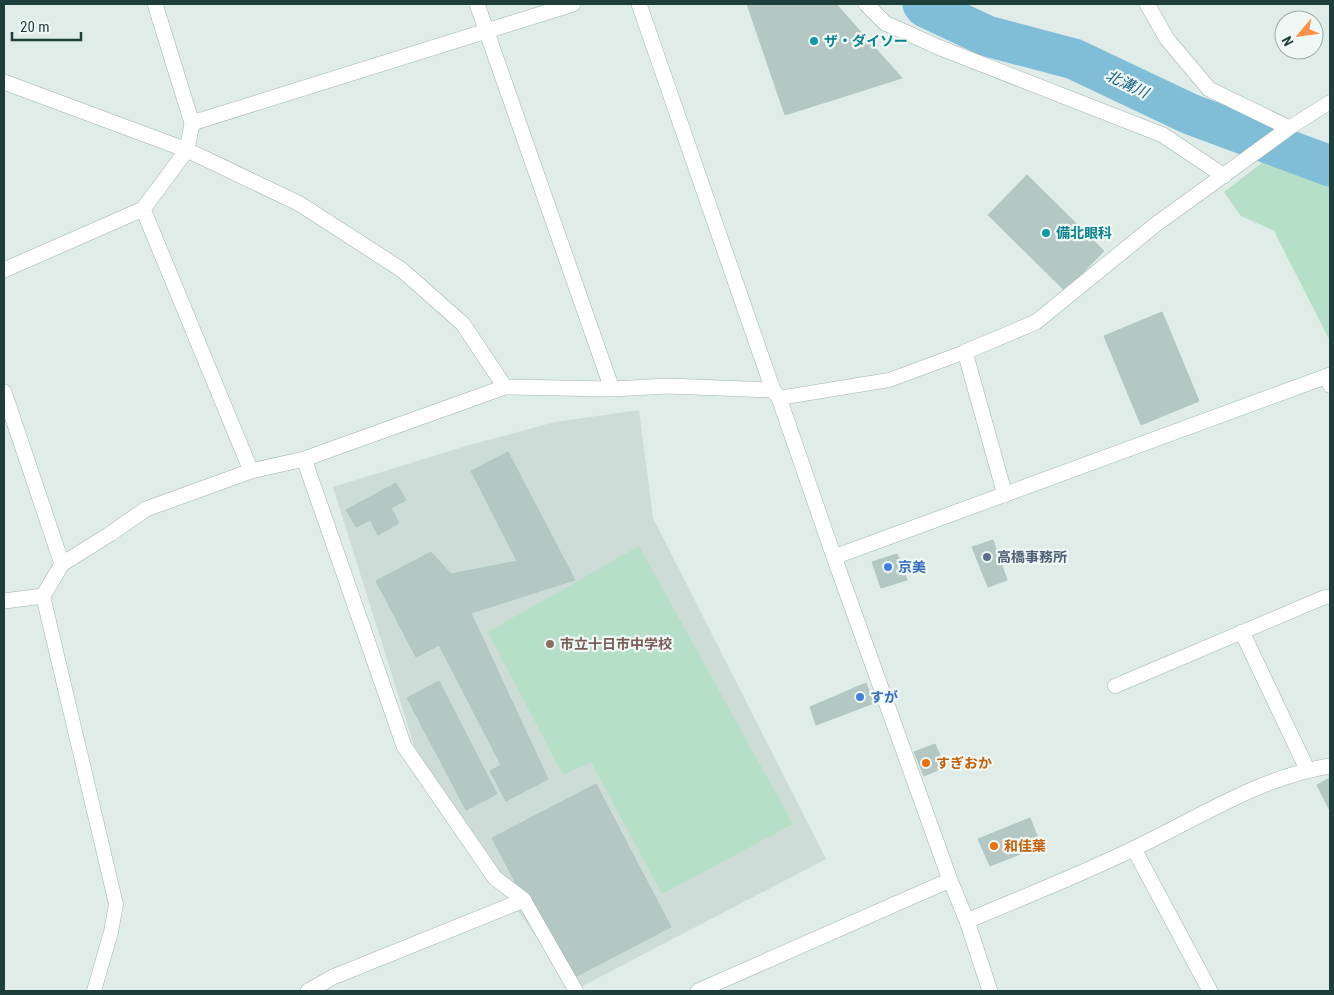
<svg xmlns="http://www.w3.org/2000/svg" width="1334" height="995" font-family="'Roboto Condensed','Noto Sans JP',sans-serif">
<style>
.built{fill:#cddcd7}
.green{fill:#b5e0c7}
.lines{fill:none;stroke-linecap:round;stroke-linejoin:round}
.river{stroke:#80bed8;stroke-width:41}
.building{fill:#b4c7c2;stroke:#b1c7c1}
.lane-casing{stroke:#a1b4b0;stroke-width:15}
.street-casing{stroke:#a1b4b0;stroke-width:16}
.secondary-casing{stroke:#9cb9b3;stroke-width:16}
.lane{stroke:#fff;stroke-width:14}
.street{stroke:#fff;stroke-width:15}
.secondary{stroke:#fff;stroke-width:15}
.culture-dot{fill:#0f9aa8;stroke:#f0f8f5;stroke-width:2}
.service-dot{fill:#5c6f8a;stroke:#f0f8f5;stroke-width:2}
.shop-dot{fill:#3f7fe0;stroke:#f0f8f5;stroke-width:2}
.education-dot{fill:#8d6e63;stroke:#f0f8f5;stroke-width:2}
.food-dot{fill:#e8710a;stroke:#f0f8f5;stroke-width:2}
.labels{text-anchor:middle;stroke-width:4.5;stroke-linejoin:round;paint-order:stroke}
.culture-label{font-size:14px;font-weight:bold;fill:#0d838f;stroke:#f0f8f5;text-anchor:start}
.service-label{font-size:14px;font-weight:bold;fill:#4e5e75;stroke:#f0f8f5;text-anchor:start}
.shop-label{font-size:14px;font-weight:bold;fill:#366cbe;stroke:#f0f8f5;text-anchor:start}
.education-label{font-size:14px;font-weight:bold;fill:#785e54;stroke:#f0f8f5;text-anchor:start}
.food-label{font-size:14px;font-weight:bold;fill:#c56008;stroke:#f0f8f5;text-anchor:start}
.water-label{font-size:15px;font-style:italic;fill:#125f81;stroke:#f0f8f5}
</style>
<rect width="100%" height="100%" fill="#dfece8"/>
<!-- built -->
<path class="built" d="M 639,410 L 653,518 L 826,859 L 573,991 L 422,771 L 333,487 L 466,446 L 555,422 Z"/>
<!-- green -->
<path class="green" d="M 1268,158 L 1330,181 L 1330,341 L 1274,231 L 1241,216 L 1224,192 Z
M 639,546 L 793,824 L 662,894 L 591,762 L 563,775 L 488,632 Z"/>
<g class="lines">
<!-- river -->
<path class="river" d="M 923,4 L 925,7 L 987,36 L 1074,59 L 1190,114 L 1330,166"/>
</g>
<!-- building -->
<path class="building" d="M 747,4 L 836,4 L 902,78 L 785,115 Z
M 1027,175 L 1104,251 L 1065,291 L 988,215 Z
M 1162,312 L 1199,401 L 1141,425 L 1104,336 Z
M 508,452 L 575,580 L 471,613 L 451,574 L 517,561 L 471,471 Z
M 396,483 L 406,500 L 391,508 L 399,523 L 378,535 L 370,520 L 356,527 L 346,510 Z
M 993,540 L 1007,580 L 988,587 L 972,547 Z
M 431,552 L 451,574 L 471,613 L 548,779 L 506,801 L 490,771 L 501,765 L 439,645 L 416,657 L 376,581 Z
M 897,554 L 907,580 L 881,588 L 872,562 Z
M 439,681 L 497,794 L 466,810 L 407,698 Z
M 866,683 L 874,703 L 816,725 L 810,707 Z
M 935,744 L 945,767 L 924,776 L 914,752 Z
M 1330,778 L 1330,811 L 1317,785 Z
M 596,784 L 671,927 L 567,981 L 492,838 Z
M 1030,818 L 1041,846 L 990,866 L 978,839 Z"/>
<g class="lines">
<defs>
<path id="lane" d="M 1289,128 L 1330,102
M 1327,377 L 1330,386
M 779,398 L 889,380 L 965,352
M 43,596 L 116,904 L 111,932 L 94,991
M 1115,686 L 1325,597 L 1330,597
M 524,900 L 576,991"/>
<path id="street" d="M 477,4 L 612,389
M 866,4 L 885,23 L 938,47 L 1163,135 L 1224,176
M 4,82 L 187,150 L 300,204 L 402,270 L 463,324 L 505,387
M 192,123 L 573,4
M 143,209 L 251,471
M 4,270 L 143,209 L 187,150 L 192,123 L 155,4
M 4,392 L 62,564
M 304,459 L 404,746 L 495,878 L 524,900
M 1005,495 L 965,352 L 1036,322 L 1155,225 L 1289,128 L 1209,89 L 1167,39 L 1147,4
M 834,557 L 950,880 L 967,921 L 990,991
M 4,601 L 43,596 L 62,564 L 110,534 L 146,509 L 251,471 L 304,459 L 505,387 L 612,389 L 668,386 L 773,390
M 1242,632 L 1307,769
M 1134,849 L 1210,991
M 967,921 C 1023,897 1080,875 1135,848 C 1198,818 1260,777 1330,766
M 308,991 L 333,977 L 524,900
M 698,991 L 950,880"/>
<path id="secondary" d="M 639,4 L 773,390 L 779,398 L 834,557 L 1330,375"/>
</defs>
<!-- lane casing -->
<use href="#lane" class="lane-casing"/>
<!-- street casing -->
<use href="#street" class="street-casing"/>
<!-- secondary casing -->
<use href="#secondary" class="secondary-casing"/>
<!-- lane -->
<use href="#lane" class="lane"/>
<!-- street -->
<use href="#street" class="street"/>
<!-- secondary -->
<use href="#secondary" class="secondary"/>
</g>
<!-- markers -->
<g class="culture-dot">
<circle cx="814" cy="41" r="5"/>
<circle cx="1046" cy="233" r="5"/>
</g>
<circle class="service-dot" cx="987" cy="557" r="5"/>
<g class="shop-dot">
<circle cx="888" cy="567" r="5"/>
<circle cx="860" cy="697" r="5"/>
</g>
<circle class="education-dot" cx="550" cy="644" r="5"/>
<g class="food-dot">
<circle cx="926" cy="763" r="5"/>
<circle cx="994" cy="846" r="5"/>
</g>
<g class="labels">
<!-- culture labels -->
<g class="culture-label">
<text x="824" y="46">ザ・ダイソー</text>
<text x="1056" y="238">備北眼科</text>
</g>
<!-- service labels -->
<g class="service-label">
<text x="997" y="562">高橋事務所</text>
</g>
<!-- shop labels -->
<g class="shop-label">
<text x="898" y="572">京美</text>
<text x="870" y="702">すが</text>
</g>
<!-- education labels -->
<g class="education-label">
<text x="560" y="649">市立十日市中学校</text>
</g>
<!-- food labels -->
<g class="food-label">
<text x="936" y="768">すぎおか</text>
<text x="1004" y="851">和佳葉</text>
</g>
<!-- water labels -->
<g class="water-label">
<text transform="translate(1127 84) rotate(26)" y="5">北溝川</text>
</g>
</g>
<!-- border -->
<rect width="1334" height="995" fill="none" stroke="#1e3e3a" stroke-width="10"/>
<!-- north arrow -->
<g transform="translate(1299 35) rotate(241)"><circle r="24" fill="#f0f8f5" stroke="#9caeaa"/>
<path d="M0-4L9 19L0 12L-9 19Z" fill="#ff904a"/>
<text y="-8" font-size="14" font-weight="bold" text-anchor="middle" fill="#1e3e3a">N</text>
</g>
<!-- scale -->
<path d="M12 32v8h69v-8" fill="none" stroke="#1e3e3a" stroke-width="2.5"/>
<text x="20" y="32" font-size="15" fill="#1e3e3a" stroke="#f0f8f5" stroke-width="4" paint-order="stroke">20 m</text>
</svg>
